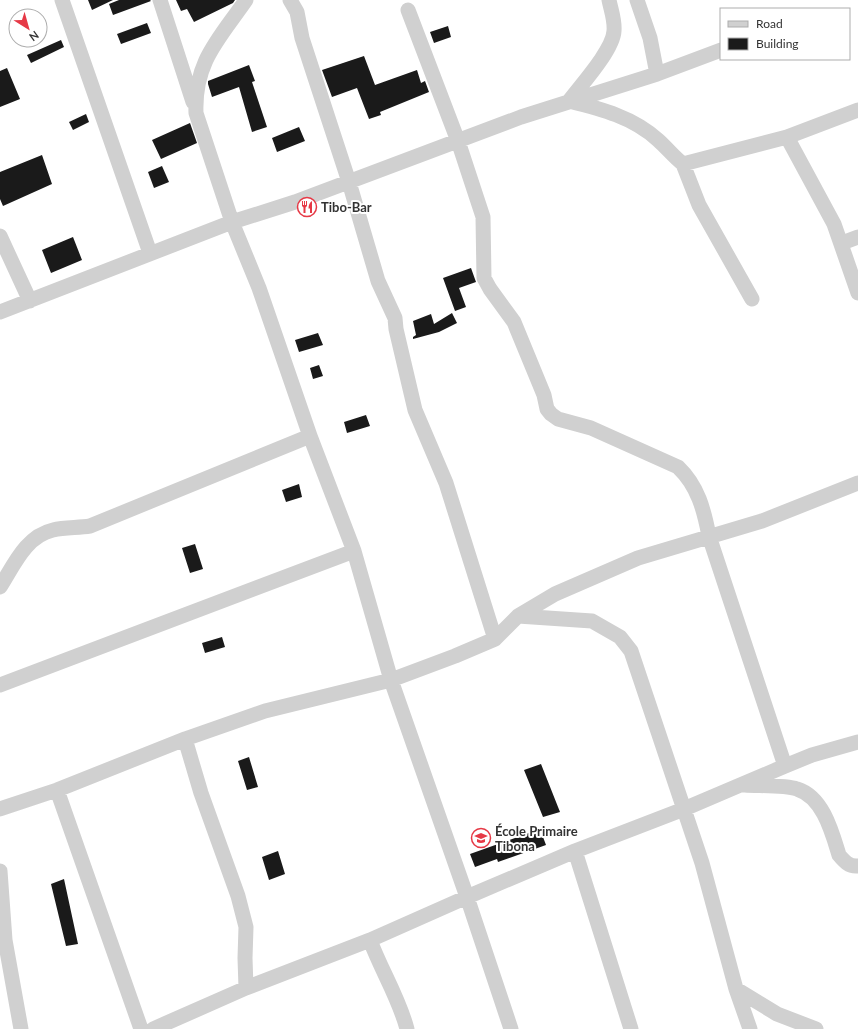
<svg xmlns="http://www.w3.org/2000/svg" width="858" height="1029" font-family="Lato,sans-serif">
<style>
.building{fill:#1a1a1a}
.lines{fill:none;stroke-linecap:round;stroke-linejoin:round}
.minor{stroke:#d0d0d0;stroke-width:15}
.labels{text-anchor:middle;stroke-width:4;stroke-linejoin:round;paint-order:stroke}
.poi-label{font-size:13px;font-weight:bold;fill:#333;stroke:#fff;text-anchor:start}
</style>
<rect width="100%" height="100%" fill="#fff"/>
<!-- building -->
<path class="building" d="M 88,0 L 113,0 L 92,10 Z
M 119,0 L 150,0 L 151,1 L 113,15 L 109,4 Z
M 176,0 L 235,0 L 233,3 L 194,22 L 187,9 L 181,11 Z
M 147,23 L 151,33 L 121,44 L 117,34 Z
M 448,26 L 451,37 L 434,43 L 430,32 Z
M 61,40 L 64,47 L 31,63 L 27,55 Z
M 364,56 L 375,85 L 417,70 L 421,83 L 425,81 L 429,92 L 380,112 L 381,115 L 369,119 L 357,88 L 332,97 L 322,70 Z
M 249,65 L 255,81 L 252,82 L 267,127 L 252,132 L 239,87 L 212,97 L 208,84 L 208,81 Z
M 7,68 L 20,99 L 0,107 L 0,71 Z
M 86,114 L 89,122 L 73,130 L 69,122 Z
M 190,123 L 197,143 L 161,159 L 152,140 Z
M 299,127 L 305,141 L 277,152 L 272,138 Z
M 42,155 L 52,184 L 3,206 L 0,199 L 0,172 Z
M 162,166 L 169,182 L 154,188 L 148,172 Z
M 73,237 L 82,260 L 51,273 L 42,250 Z
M 471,268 L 476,282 L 459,288 L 466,307 L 455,311 L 443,278 Z
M 452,313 L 457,323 L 439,332 L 413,339 L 413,337 L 416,335 L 413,321 L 431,314 L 434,324 Z
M 318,333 L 323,345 L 299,352 L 295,340 Z
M 319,365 L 323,376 L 313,379 L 310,368 Z
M 366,415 L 370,426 L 347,433 L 344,422 Z
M 299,484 L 302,497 L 286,502 L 282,490 Z
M 195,544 L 203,569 L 190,573 L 182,548 Z
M 222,637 L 225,647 L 205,653 L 202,643 Z
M 249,757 L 258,787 L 247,790 L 238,761 Z
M 541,764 L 560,812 L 543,817 L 524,770 Z
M 540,829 L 546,845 L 498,862 L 497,859 L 475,867 L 470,854 Z
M 278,851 L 285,874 L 269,880 L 262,857 Z
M 64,879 L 78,944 L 66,946 L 51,884 Z"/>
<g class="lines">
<!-- minor -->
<path class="minor" d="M 62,0 L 150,253
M 160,0 L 193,102
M 246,0 C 219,39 194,62 196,113 L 232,222 L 295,202 L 521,117 L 657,74 L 721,50
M 290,0 L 297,12 L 302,38 L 349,182 L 378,281 L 395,318 L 396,329 L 415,410 L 446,483 L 495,639
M 609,0 C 611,10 615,20 614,31 C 613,50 581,85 569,101 C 601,109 633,117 658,140 C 667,148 674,157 683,164 L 787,137 L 858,110
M 637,0 L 650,38 L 657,74
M 408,10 L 458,141 L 483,217 L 484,278 L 490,289 L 514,322 L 544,395 L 547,409 L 551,414 L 558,419 L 591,428 L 678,467 C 698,486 704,510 709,536 L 785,766
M 787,137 L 834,224 L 858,293
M 683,164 L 699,205 L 752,299
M 0,236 L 30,301
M 842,243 L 858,237
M 0,312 L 232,222 L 259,288 L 310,436 L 354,551 L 391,680 L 467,897 L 575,851 L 684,809 L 785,766 L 812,755 L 858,742
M 0,587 C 14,565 26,536 53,530 C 65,527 78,528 90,526 L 310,436
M 518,616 L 592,621 L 620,637 L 631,651 L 702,863 L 736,989 L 750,1029
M 0,685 L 354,551
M 185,739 L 201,793 L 238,896 L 246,927 L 245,958 L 246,988
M 745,785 C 758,786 785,785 797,789 C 823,797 832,832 839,855 C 844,861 849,867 858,866
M 57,790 L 141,1029
M 0,809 L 57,790 L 185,739 L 265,711 L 391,680 L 455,656 L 495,639 L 518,616 L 555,594 L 638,558 L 762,521 L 858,483
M 575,851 L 631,1029
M 0,871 L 5,940 L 21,1029
M 370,940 C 381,970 399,998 407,1029
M 736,989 L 777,1014 L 816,1029
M 153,1029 L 246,988 L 370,940 L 467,897 L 511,1029"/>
</g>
<!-- icons -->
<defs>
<symbol id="restaurant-ring" viewBox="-11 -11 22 22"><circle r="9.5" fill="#fff" stroke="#e63946" stroke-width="1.5"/><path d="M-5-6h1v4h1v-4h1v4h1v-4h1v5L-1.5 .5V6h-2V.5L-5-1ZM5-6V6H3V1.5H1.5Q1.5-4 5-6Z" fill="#e63946"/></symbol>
<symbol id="school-ring" viewBox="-11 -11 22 22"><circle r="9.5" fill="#fff" stroke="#e63946" stroke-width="1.5"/><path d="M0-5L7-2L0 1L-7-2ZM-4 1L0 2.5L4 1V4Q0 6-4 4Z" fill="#e63946"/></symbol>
</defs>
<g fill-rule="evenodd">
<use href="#restaurant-ring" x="296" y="196" width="22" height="22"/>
<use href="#school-ring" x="470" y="827" width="22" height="22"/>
</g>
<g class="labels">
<!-- poi labels -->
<g class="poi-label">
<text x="321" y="212">Tibo-Bar</text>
<text x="495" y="836">École Primaire<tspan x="495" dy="15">Tibona</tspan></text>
</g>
</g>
<!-- legend -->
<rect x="720" y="8" width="130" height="52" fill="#ffffff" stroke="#adadad"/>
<rect x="728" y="21" width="20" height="6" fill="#d0d0d0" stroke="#adadad"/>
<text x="756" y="28" font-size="12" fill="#333333">Road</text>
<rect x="728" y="38" width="20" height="12" fill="#1a1a1a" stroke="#adadad"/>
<text x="756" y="48" font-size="12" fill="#333333">Building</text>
<!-- north arrow -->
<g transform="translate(28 28) rotate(143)"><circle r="19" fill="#ffffff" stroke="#adadad"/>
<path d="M0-3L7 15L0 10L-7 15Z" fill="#e63946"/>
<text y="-6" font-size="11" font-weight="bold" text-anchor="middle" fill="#333333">N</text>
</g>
</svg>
